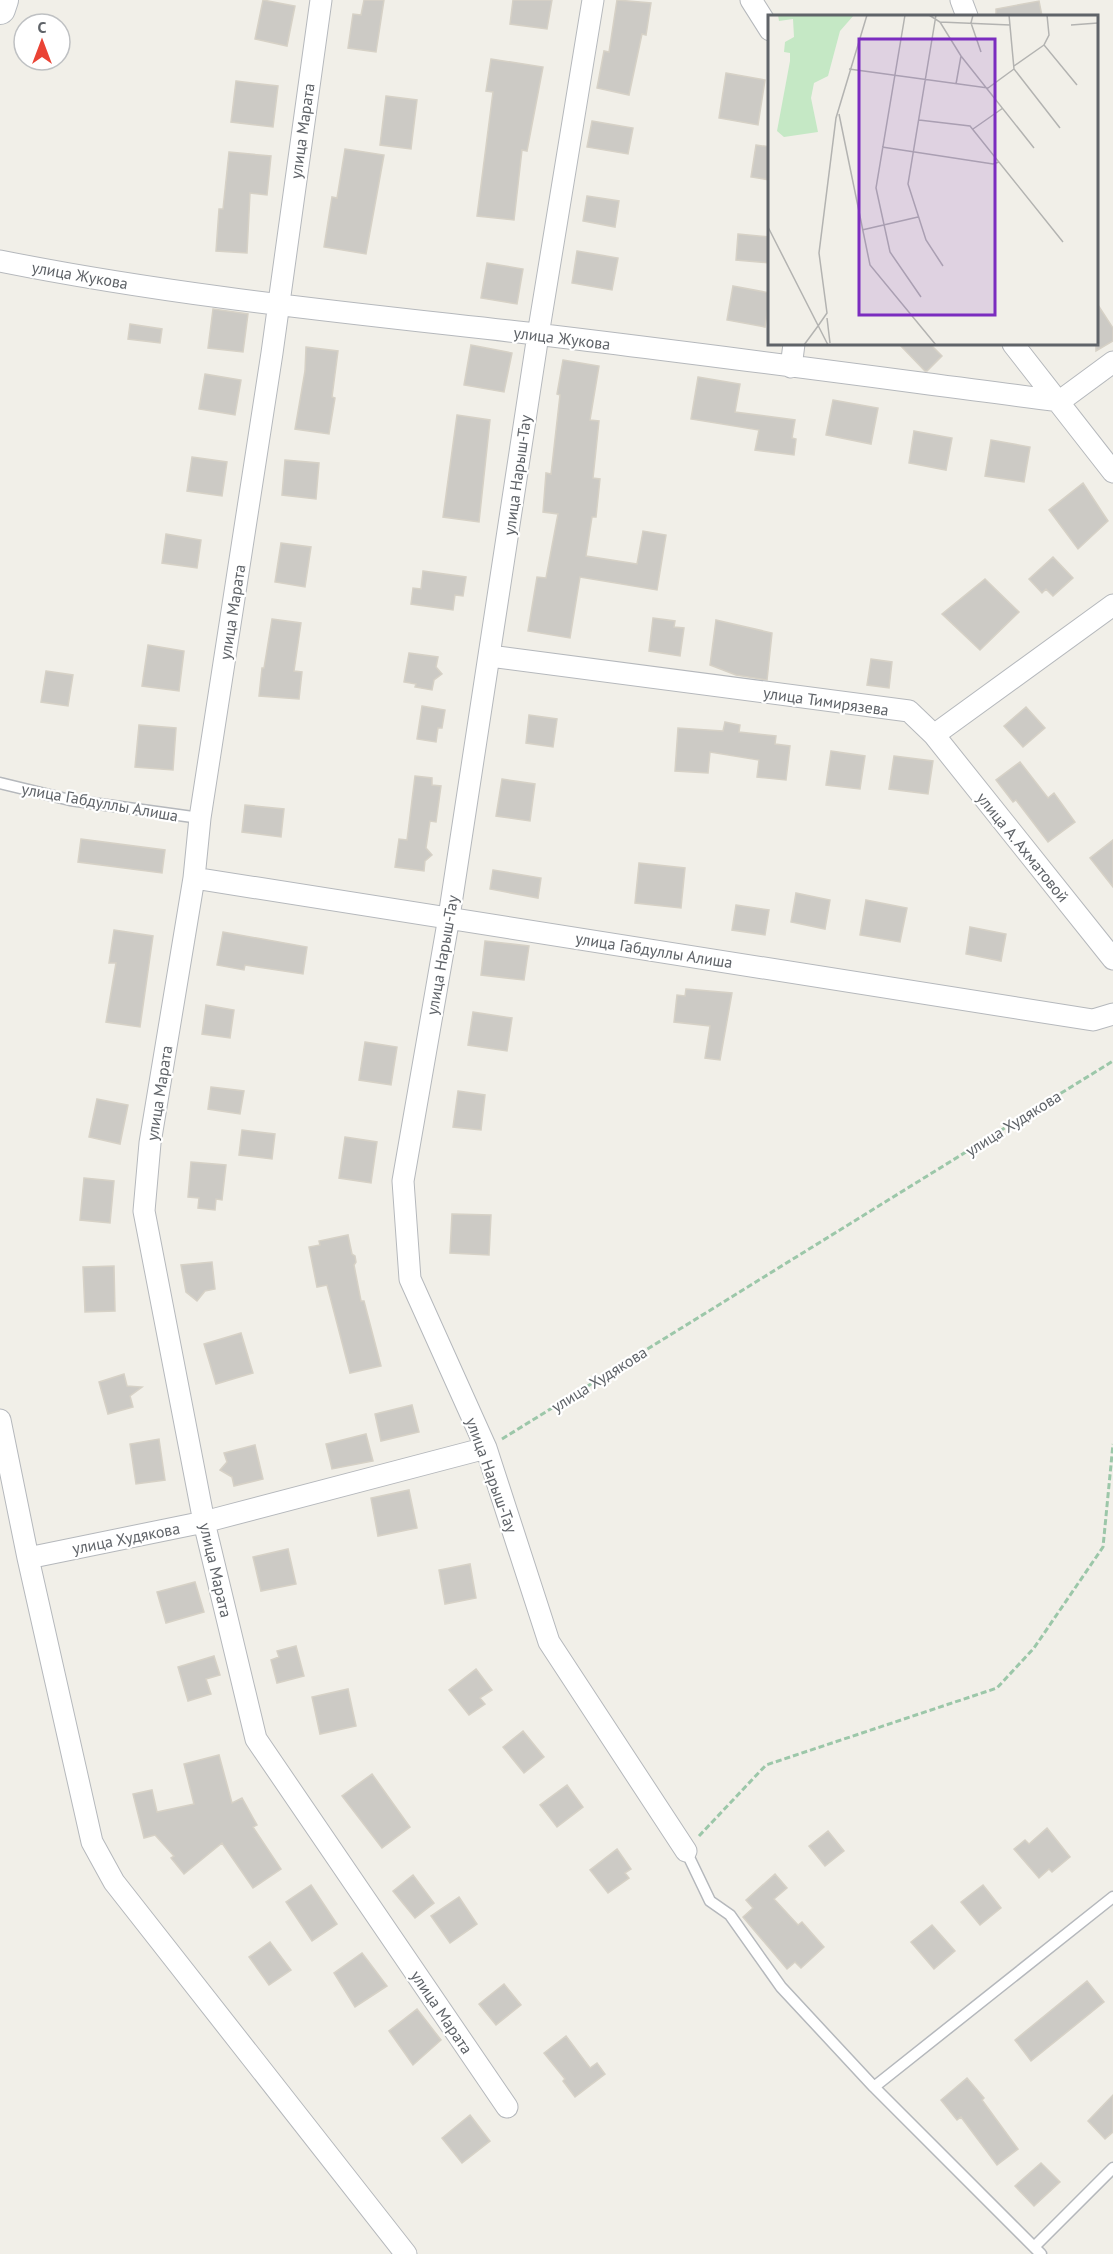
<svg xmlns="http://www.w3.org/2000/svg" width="1113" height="2254" font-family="'PT Sans',sans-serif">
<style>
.building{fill:#cccac5;stroke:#d6d1c6;stroke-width:1.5}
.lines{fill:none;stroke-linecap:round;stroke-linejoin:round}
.lane-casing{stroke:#b5b8bc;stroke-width:13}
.street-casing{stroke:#b5b8bc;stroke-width:23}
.secondary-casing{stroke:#b6babf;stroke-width:32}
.path{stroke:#9cc7a9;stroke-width:3;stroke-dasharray:6 3;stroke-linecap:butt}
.lane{stroke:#fff;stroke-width:10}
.street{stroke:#fff;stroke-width:21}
.secondary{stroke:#fff;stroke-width:30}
.labels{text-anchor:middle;stroke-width:4.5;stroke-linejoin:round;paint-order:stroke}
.street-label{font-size:16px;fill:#5f6368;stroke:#fff}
.inset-road{fill:none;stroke:#b3b3b1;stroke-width:1.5}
.view{fill:#7b2cbf;fill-opacity:0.15;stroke:#7b2cbf;stroke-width:3}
.inset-edge{fill:none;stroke:#5f6368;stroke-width:3}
</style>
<rect width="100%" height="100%" fill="#f1efe8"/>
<!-- building -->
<path class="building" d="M 263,0 L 295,6 L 287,46 L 255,39 Z
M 364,0 L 384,0 L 376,52 L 348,48 L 353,14 L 361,15 Z
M 513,0 L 552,0 L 547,29 L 510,24 Z
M 617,0 L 651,3 L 646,35 L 642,34 L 629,95 L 597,88 L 604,51 L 609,52 Z
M 1039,1 L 1042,16 L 996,16 L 996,9 Z
M 491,59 L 543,67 L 527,151 L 522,150 L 514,220 L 477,216 L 493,92 L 486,91 Z
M 726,73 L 765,80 L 758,125 L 719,118 Z
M 236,81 L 278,86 L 273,127 L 231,122 Z
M 386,96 L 417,100 L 411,149 L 380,145 Z
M 592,121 L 633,128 L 628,154 L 587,147 Z
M 756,145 L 770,147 L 770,180 L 751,177 Z
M 345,149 L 384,155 L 366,254 L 324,247 L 332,197 L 337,198 Z
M 229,152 L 271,156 L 267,195 L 250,193 L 247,253 L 216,251 L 219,209 L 223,209 Z
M 587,196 L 619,201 L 615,227 L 583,221 Z
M 738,234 L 770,237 L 770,263 L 736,260 Z
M 577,251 L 618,258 L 612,290 L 572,283 Z
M 487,263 L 523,269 L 517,304 L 481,298 Z
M 733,286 L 770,293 L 765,327 L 727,320 Z
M 1096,302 L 1113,328 L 1113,341 L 1096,351 Z
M 213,309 L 248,314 L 243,352 L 208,348 Z
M 130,324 L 162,329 L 160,343 L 128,339 Z
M 899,344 L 930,344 L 942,356 L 927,371 L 925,371 Z
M 471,345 L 512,353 L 504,392 L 464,385 Z
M 306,347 L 338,351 L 332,397 L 335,398 L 329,434 L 295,429 L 305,371 Z
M 563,360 L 599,366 L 590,420 L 599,421 L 593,478 L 600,479 L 596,517 L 592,517 L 586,556 L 637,564 L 643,531 L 666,535 L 657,590 L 580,577 L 570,638 L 528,631 L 537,577 L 546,578 L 558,514 L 543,512 L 546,473 L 551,474 L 560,395 L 557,394 Z
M 205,374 L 241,380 L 235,415 L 199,409 Z
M 698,377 L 740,384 L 735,412 L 795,420 L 792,438 L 796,439 L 794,455 L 755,450 L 759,430 L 691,419 Z
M 833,400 L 878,408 L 871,444 L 826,435 Z
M 457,415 L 490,420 L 479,522 L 443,517 Z
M 914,431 L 952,438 L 946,470 L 909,463 Z
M 991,440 L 1030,447 L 1024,482 L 985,476 Z
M 192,457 L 227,462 L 222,496 L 187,491 Z
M 285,460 L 319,463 L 316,499 L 282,495 Z
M 1083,483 L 1108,521 L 1078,549 L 1049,510 Z
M 166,534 L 201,540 L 197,568 L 162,563 Z
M 281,543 L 311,547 L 305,587 L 275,582 Z
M 1053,557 L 1073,578 L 1053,596 L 1046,589 L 1042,593 L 1029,579 Z
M 423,571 L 466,577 L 463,596 L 455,595 L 453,610 L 411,604 L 413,588 L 421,589 Z
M 985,579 L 1019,612 L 980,650 L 942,614 Z
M 653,618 L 675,621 L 674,627 L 684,628 L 680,656 L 649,651 Z
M 272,619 L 301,623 L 294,671 L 302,672 L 299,699 L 259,696 L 262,668 L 264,668 Z
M 716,620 L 772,633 L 767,680 L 736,675 L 710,665 Z
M 148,645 L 184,651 L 179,691 L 142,686 Z
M 409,653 L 438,657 L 436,667 L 442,674 L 434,680 L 432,690 L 415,687 L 416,684 L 404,682 Z
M 871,659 L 892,662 L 889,688 L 867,685 Z
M 46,671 L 73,675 L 68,706 L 41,702 Z
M 422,706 L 445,710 L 442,728 L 438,728 L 436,742 L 417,739 Z
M 1026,707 L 1045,728 L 1023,747 L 1004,726 Z
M 529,715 L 557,719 L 553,747 L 526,743 Z
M 725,722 L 740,725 L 739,732 L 776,736 L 775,744 L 790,746 L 786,780 L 757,777 L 759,760 L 710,752 L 708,773 L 675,771 L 678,728 L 723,731 Z
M 139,725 L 176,728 L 173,770 L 135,767 Z
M 831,751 L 865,756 L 860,789 L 826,785 Z
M 894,756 L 933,761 L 928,794 L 889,789 Z
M 1020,762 L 1048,798 L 1054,793 L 1075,822 L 1048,842 L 1016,800 L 1013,802 L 996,780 Z
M 415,776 L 432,778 L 432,785 L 441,786 L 436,822 L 430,821 L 426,848 L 432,855 L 425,861 L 424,871 L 395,867 L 399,839 L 407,840 Z
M 502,779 L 535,784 L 530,821 L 496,816 Z
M 245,805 L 284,809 L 281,837 L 242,832 Z
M 81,839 L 165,850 L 162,873 L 78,862 Z
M 1113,840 L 1113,887 L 1090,858 Z
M 639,863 L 685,868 L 681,908 L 635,903 Z
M 493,870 L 541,878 L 538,898 L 490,889 Z
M 796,893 L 830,900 L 825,929 L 791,922 Z
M 866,900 L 907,908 L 900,942 L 860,935 Z
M 736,905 L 769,910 L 765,935 L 732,930 Z
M 970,927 L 1006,934 L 1001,961 L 966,954 Z
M 114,930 L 153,936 L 140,1027 L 106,1022 L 116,963 L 109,963 Z
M 223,932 L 307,947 L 303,974 L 245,965 L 244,970 L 217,965 Z
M 485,941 L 529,946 L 524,980 L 481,975 Z
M 686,989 L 732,993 L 720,1060 L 705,1058 L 710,1026 L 674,1022 L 677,995 L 685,996 Z
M 206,1005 L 234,1010 L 230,1038 L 202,1034 Z
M 473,1012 L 512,1018 L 507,1051 L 468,1045 Z
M 365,1042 L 397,1047 L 391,1085 L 359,1080 Z
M 211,1087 L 244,1091 L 240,1114 L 208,1109 Z
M 458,1091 L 485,1095 L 481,1130 L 453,1127 Z
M 97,1099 L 128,1105 L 120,1144 L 89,1137 Z
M 242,1130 L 275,1134 L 272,1159 L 239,1155 Z
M 345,1137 L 377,1142 L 371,1183 L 339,1178 Z
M 191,1162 L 226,1165 L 222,1200 L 216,1199 L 215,1210 L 198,1208 L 199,1198 L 188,1197 Z
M 84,1178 L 114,1181 L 110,1223 L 80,1220 Z
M 452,1214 L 491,1215 L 489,1255 L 450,1253 Z
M 348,1235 L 352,1254 L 355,1256 L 356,1262 L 354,1265 L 361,1301 L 364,1301 L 381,1366 L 350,1373 L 327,1285 L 317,1287 L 309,1247 L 320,1245 L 319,1241 Z
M 212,1262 L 215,1289 L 205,1291 L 197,1301 L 186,1292 L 181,1265 Z
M 114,1266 L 115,1311 L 85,1312 L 83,1267 Z
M 241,1333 L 253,1373 L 216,1384 L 204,1344 Z
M 124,1374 L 127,1386 L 142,1387 L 130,1396 L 133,1407 L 108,1414 L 99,1382 Z
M 412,1405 L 419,1432 L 381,1441 L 375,1414 Z
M 366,1434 L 373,1461 L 332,1469 L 326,1444 Z
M 159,1439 L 165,1480 L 136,1484 L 130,1444 Z
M 255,1445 L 263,1479 L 234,1486 L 232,1477 L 220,1470 L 227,1462 L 224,1453 Z
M 409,1490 L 417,1528 L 378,1536 L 371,1498 Z
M 288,1549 L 296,1584 L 261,1591 L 253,1557 Z
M 470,1564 L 476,1598 L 445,1604 L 439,1570 Z
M 195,1582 L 204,1612 L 166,1623 L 157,1592 Z
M 296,1646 L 304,1676 L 277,1683 L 271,1660 L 279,1657 L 277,1651 Z
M 214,1656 L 220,1675 L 206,1679 L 211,1694 L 188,1701 L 178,1667 Z
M 476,1669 L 492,1690 L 480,1698 L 485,1704 L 469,1715 L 449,1690 Z
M 348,1689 L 356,1726 L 320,1734 L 312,1697 Z
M 523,1731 L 544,1757 L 524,1773 L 503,1747 Z
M 219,1755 L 232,1803 L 242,1798 L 257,1825 L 253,1827 L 281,1869 L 253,1888 L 222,1843 L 184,1874 L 171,1858 L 174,1856 L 155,1835 L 144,1838 L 133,1794 L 152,1790 L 157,1812 L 194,1804 L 184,1764 Z
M 372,1774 L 410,1827 L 382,1848 L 342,1796 Z
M 567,1785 L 583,1807 L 557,1827 L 540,1805 Z
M 1047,1828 L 1070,1857 L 1052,1872 L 1049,1869 L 1039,1878 L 1014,1849 L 1025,1840 L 1029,1844 Z
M 828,1831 L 844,1851 L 825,1866 L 809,1846 Z
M 617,1849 L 631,1869 L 625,1873 L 629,1878 L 608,1893 L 590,1870 Z
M 775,1874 L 787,1888 L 774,1899 L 798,1925 L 802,1922 L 824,1947 L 801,1968 L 795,1962 L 787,1969 L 743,1917 L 753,1908 L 746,1900 Z
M 413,1875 L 434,1903 L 415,1918 L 393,1891 Z
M 311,1885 L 337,1924 L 312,1941 L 286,1902 Z
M 983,1885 L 1001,1908 L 980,1925 L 961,1902 Z
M 459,1897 L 477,1924 L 450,1943 L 431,1916 Z
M 932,1925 L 955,1951 L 934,1969 L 911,1942 Z
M 270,1942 L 291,1970 L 269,1985 L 249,1957 Z
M 362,1953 L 387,1986 L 355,2007 L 334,1973 Z
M 1087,1981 L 1104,2002 L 1031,2061 L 1015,2040 Z
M 504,1984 L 521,2005 L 496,2025 L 479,2004 Z
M 417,2009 L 441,2040 L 413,2065 L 389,2031 Z
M 566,2036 L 590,2068 L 597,2063 L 605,2074 L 575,2097 L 563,2081 L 565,2079 L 544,2053 Z
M 967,2078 L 984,2098 L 982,2100 L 1018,2149 L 997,2165 L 961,2117 L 957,2120 L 941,2100 Z
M 1113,2095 L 1113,2132 L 1105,2139 L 1088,2121 Z
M 470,2115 L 490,2141 L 462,2163 L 442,2138 Z
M 1041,2163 L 1060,2182 L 1034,2206 L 1015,2186 Z"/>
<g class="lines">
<defs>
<path id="lane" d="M 0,783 L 70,800 L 200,818
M 686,1851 L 710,1901 L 730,1915 L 781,1987 L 874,2087 L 1041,2254
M 874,2087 L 1113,1897
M 1034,2247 L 1113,2168"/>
<path id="street" d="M 321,0 L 272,353 L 200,818 L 194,878 L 150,1143 L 144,1211 L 204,1522 L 256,1739 L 507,2107
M 593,0 L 538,335 L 449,917 L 403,1181 L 410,1279 L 486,1448 L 549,1642 L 686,1851
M 751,0 L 770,30
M 961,0 L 967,16
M 0,261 C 174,296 351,313 527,333 C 705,354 882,378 1060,401 L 1113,362
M 1013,344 L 1113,472
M 791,367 L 794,344
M 490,656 L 909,711 L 934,735 L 1113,959
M 934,735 L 1113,605
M 194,878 L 1093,1020 L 1113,1014
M 0,1420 L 28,1558 L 92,1842 L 114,1882 L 406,2254
M 28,1558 L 204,1522 L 486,1448"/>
<path id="secondary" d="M 0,9 L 3,0"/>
</defs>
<!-- lane casing -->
<use href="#lane" class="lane-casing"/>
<!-- street casing -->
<use href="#street" class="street-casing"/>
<!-- secondary casing -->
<use href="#secondary" class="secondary-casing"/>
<!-- path -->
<path class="path" d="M 502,1439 L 1113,1061
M 699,1836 L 766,1765 L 997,1688 L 1034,1648 L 1103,1547 L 1113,1444"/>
<!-- lane -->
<use href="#lane" class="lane"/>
<!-- street -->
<use href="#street" class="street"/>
<!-- secondary -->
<use href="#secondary" class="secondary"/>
</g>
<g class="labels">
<!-- street labels -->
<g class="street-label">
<text transform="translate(302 131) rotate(-82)" y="6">улица Марата</text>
<text transform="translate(80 275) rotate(10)" y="6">улица Жукова</text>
<text transform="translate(562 338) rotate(7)" y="6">улица Жукова</text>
<text transform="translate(517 475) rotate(-82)" y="6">улица Нарыш-Тау</text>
<text transform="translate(232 612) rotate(-81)" y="6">улица Марата</text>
<text transform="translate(826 701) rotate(8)" y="6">улица Тимирязева</text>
<text transform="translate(100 802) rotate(10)" y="6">улица Габдуллы Алиша</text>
<text transform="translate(1023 847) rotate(51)" y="6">улица А. Ахматовой</text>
<text transform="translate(654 950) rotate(9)" y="6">улица Габдуллы Алиша</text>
<text transform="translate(442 955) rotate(-80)" y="6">улица Нарыш-Тау</text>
<text transform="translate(159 1093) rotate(-81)" y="6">улица Марата</text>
<text transform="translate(1013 1123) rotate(-32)" y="6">улица Худякова</text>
<text transform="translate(599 1379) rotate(-32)" y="6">улица Худякова</text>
<text transform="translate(492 1475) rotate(70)" y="6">улица Нарыш-Тау</text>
<text transform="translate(126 1538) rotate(-11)" y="6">улица Худякова</text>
<text transform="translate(216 1570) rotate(77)" y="6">улица Марата</text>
<text transform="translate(442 2012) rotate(56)" y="6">улица Марата</text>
</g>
</g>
<!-- overview -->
<g transform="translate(768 15)">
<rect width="330" height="330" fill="#f1efe8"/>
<path d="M 10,0 L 86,0 L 72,16 L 60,61 L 46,68 L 43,83 L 50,117 L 16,122 L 9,116 L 22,46 L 22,38 L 16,37 L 17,27 L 26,22 L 25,4 L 11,6 Z" fill="#c5e8c5"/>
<path class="inset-road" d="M 137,0 L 108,173 L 122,237 L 153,282M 161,0 L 172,7 L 193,41 L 266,133M 168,0 L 140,169 L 158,225 L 175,251M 205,0 L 203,8 L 213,37M 241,0 L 246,54 L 292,113M 279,0 L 281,20 L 276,30 L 309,70M 172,7 L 242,10M 303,10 L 330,8M 246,51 L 276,30M 81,54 L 220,73 L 246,54M 188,69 L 193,41M 71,99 L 102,250 L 168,330M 151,105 L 202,111 L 295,227M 205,114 L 235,93M 114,132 L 225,149 L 231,147M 0,212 L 60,330M 94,215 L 150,202M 59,303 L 62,328M 50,311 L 59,298 L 51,238 L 68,103 L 99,0M 36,330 L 50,311"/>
<path class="view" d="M 91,24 L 227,24 L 227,300 L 91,300 Z"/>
<rect width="330" height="330" class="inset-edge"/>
</g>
<!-- north arrow -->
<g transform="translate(42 42)"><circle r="28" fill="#ffffff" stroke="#bfc1c3" stroke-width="1.5"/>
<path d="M0-4.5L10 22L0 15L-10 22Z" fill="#ea4335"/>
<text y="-9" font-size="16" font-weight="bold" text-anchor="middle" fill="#5f6368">С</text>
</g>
</svg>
